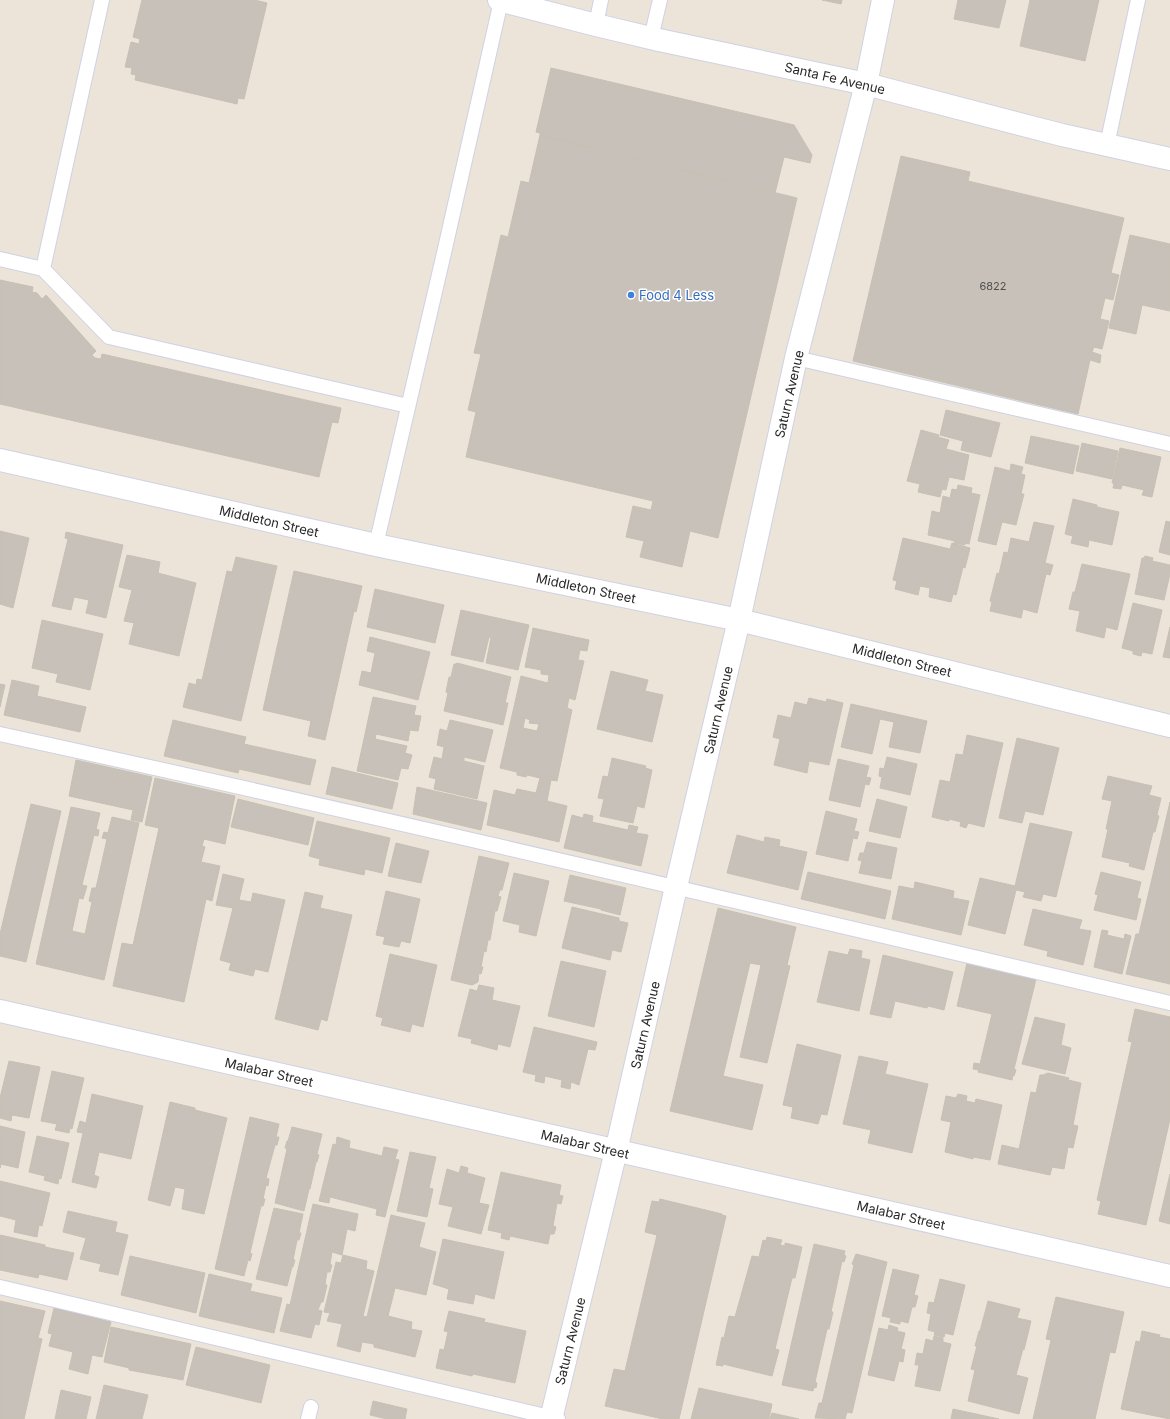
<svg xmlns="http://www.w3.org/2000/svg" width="1170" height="1419" font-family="Inter,sans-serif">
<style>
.building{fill:#c7c1b9;stroke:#c7c0b3;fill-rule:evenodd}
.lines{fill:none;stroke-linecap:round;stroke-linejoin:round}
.lane-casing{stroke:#ced2e3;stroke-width:16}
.street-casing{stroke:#ced2e3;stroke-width:24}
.secondary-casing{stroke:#ced2e3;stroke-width:24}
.lane{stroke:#fff;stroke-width:14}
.street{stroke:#fff;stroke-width:22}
.secondary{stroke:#fff;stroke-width:22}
.shop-dot{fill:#3f7fe0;stroke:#fff;stroke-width:1.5}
.labels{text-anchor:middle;stroke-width:3;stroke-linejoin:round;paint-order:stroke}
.number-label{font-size:11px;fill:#504e4c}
.street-label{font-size:13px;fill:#282828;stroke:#fff}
.shop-label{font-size:13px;fill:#366cbe;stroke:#fff;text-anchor:start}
</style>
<rect width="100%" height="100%" fill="#ece4d9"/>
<!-- building -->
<path class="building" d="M 142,0 L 255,0 L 267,3 L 244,99 L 238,98 L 237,104 L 135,80 L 136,75 L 131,74 L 132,68 L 125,67 L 131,42 L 139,44 L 140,39 L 133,37 Z
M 822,0 L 842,0 L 841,4 Z
M 958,0 L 1006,0 L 999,28 L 954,19 Z
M 1030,0 L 1099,0 L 1085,61 L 1020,46 Z
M 551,68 L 794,125 L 812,155 L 810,163 L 784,157 L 775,193 L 540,135 L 540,133 L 536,132 Z
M 540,135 L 797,198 L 718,538 L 690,531 L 682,567 L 640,557 L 644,541 L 626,537 L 633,506 L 651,510 L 653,501 L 466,457 L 476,412 L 468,410 L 481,354 L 474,353 L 501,235 L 508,237 L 521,181 L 529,183 Z
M 901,156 L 970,172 L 968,181 L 1124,218 L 1111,273 L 1119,275 L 1113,300 L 1105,298 L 1100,319 L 1109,321 L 1102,349 L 1094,347 L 1092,352 L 1101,355 L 1100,363 L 1090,360 L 1078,414 L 853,361 Z
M 1130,235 L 1170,244 L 1170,311 L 1142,305 L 1136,334 L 1109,328 Z
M 0,280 L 33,287 L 32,292 L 37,293 L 42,299 L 46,295 L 96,351 L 92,355 L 95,358 L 101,359 L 102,354 L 341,408 L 338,423 L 332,422 L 319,477 L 0,404 Z
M 946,410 L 1000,423 L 991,457 L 961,450 L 963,441 L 940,435 Z
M 921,430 L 939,435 L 938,437 L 949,440 L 946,449 L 969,455 L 964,480 L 949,477 L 946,490 L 942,489 L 940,497 L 918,492 L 920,484 L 907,481 Z
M 1031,436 L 1079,446 L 1073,474 L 1025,463 Z
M 1082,443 L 1118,451 L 1112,479 L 1076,471 Z
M 1120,448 L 1161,457 L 1152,497 L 1142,495 L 1144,490 L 1122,485 L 1121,489 L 1113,488 L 1114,483 L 1112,483 Z
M 1011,464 L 1023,467 L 1021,474 L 1025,475 L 1021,494 L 1024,494 L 1016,525 L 1002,522 L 996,545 L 978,541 L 995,467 L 1010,471 Z
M 958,485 L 972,488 L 971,493 L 980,495 L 969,544 L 965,543 L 965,545 L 954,543 L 955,541 L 928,535 L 932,511 L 940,513 L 943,496 L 950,498 L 952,489 L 957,490 Z
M 1073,499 L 1097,505 L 1097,507 L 1119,512 L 1112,545 L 1089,540 L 1088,547 L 1071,543 L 1073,536 L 1065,534 Z
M 1166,521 L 1170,522 L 1170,555 L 1159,552 Z
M 1034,522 L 1054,526 L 1045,563 L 1053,565 L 1050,575 L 1046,574 L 1037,613 L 1023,609 L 1021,618 L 990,611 L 992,602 L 990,601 L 997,573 L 999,574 L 1004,552 L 1008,553 L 1011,538 L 1029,542 Z
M 0,531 L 29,538 L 13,608 L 0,604 Z
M 66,532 L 123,545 L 106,618 L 86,613 L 89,600 L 74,597 L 71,610 L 52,606 L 68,539 L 65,538 Z
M 903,538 L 950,549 L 952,543 L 970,548 L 965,568 L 963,567 L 956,595 L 953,594 L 951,602 L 929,597 L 930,588 L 920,586 L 918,595 L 895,589 L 897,581 L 893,580 Z
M 127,555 L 160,562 L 158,573 L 196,583 L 179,656 L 129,644 L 134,623 L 124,621 L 132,590 L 119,587 Z
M 1145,556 L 1153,558 L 1152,561 L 1170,565 L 1170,574 L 1164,600 L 1135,594 L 1142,558 L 1144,558 Z
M 236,557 L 277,566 L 241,721 L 183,707 L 189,683 L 196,685 L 197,679 L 202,680 L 227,571 L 232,572 Z
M 1082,564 L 1130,574 L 1117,630 L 1106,627 L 1104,638 L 1076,631 L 1080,611 L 1069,609 L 1073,592 L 1075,592 Z
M 294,571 L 362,586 L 356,612 L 354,611 L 325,740 L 308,736 L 311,721 L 263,710 Z
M 375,589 L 444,605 L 435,643 L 367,627 Z
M 1133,603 L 1162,610 L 1152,654 L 1142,652 L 1141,656 L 1133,654 L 1133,651 L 1122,648 Z
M 461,610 L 529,625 L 518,670 L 486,663 L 491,638 L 489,637 L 483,662 L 451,655 Z
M 42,620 L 103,634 L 90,690 L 56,682 L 58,674 L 32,668 Z
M 1170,627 L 1170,658 L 1163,657 Z
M 533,628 L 589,640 L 587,651 L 580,650 L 578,660 L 584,661 L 575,700 L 569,698 L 567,708 L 572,710 L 557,781 L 551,780 L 547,801 L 567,806 L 559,842 L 487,825 L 494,790 L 515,795 L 517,789 L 536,793 L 540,778 L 527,775 L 526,777 L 517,775 L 517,772 L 500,768 L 521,676 L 548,683 L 549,675 L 541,674 L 541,670 L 525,667 ZM 525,718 L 530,720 L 529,723 L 539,724 L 537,731 L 523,728 Z
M 370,637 L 430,652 L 418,700 L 359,685 L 362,671 L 371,673 L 375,653 L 367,651 Z
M 457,663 L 511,677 L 505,703 L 508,703 L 503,725 L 444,711 L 448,693 L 446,692 L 449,677 L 451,677 L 454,664 L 456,664 Z
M 611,671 L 648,680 L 645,691 L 663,695 L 652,742 L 597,729 Z
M 12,680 L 39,686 L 37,696 L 86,707 L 80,732 L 4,715 Z
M 0,684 L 5,685 L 0,707 Z
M 373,697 L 416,706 L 414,715 L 421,716 L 418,731 L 410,730 L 408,741 L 376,734 L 375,739 L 407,746 L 405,753 L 412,755 L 408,769 L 401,768 L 398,780 L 357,771 Z
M 809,698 L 826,702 L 827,699 L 843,703 L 829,765 L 809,761 L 807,773 L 774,765 L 780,739 L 773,737 L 778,715 L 791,718 L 795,702 L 807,705 Z
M 851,704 L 927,721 L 920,753 L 889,747 L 894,722 L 880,719 L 872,754 L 841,747 Z
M 173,720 L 246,737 L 244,744 L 316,760 L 310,785 L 239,769 L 238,773 L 164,756 Z
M 450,720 L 493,730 L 485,762 L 464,757 L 464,761 L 484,766 L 477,799 L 434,789 L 436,779 L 429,777 L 434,757 L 442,759 L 444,747 L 437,745 L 440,729 L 447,731 Z
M 967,735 L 1003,743 L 984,827 L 968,823 L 966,828 L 960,826 L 961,822 L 949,819 L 949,821 L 932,817 L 940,780 L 950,782 L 956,754 L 963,755 Z
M 1017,738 L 1059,748 L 1043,815 L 1025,811 L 1022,823 L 999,818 Z
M 887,757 L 917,764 L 910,795 L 880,788 L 882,777 L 879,776 L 880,768 L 884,769 Z
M 612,758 L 646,766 L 645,768 L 652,770 L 644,808 L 637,806 L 633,823 L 600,816 L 604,799 L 598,798 L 603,776 L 608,777 Z
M 838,759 L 869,766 L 866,777 L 871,778 L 869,785 L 865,784 L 860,807 L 829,800 Z
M 76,760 L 152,777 L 142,822 L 131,820 L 133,810 L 69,796 Z
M 332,767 L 398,783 L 392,809 L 326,794 Z
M 1108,776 L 1152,786 L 1149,795 L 1161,798 L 1157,815 L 1159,816 L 1155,832 L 1153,832 L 1144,870 L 1129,866 L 1130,863 L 1102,857 L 1108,829 L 1106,829 L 1112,801 L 1102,799 Z
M 155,778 L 235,796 L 225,844 L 204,839 L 202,846 L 205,847 L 201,862 L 220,866 L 212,901 L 206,899 L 184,1002 L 113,986 L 122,943 L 133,945 L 159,828 L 145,825 Z
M 417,787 L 487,803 L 481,830 L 413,814 Z
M 238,799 L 314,818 L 308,845 L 231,827 Z
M 877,799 L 907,807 L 900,838 L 869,831 Z
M 1170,802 L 1170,984 L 1126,974 L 1136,934 L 1139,934 Z
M 31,804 L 61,811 L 26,962 L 0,956 L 0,934 Z
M 71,807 L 100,813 L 96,829 L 99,830 L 98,836 L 94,835 L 82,885 L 87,886 L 83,899 L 79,898 L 72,931 L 85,934 L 92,902 L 89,901 L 92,888 L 96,888 L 107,839 L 102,838 L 104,832 L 108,833 L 112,817 L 139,823 L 104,980 L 36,964 Z
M 826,811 L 857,819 L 854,831 L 859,832 L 857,839 L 853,838 L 848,861 L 816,854 Z
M 584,814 L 593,816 L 592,822 L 628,830 L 629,825 L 638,827 L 636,833 L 648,835 L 641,866 L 564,848 L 572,815 L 583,818 Z
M 317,821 L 390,838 L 382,873 L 365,869 L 364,875 L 319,865 L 320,859 L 309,856 Z
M 1030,823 L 1072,832 L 1056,897 L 1043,894 L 1041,901 L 1023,897 L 1025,892 L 1016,890 L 1005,934 L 968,925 L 980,878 L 1015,886 Z
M 737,835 L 764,842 L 765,837 L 780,840 L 779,846 L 807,852 L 798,890 L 727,873 Z
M 867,842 L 897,848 L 891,879 L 859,873 L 862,861 L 858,860 L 860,853 L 864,853 Z
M 396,843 L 429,851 L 421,883 L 388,876 Z
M 479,856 L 509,863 L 502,890 L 500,890 L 498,896 L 501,897 L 497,911 L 495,911 L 490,940 L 488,940 L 486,952 L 484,951 L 481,967 L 483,967 L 481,974 L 479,973 L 478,982 L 472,985 L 451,980 Z
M 808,872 L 891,891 L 885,919 L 801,899 Z
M 1101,872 L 1141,882 L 1137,898 L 1141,899 L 1136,920 L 1094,910 L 1098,895 L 1095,894 Z
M 514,873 L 549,881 L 536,936 L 519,932 L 520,925 L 503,921 Z
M 223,874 L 244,879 L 239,900 L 251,902 L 253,893 L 285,900 L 268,972 L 255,969 L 253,976 L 229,970 L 231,963 L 220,960 L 233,908 L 216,905 Z
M 570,875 L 626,888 L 620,915 L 601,910 L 601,909 L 564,901 Z
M 915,882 L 954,891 L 953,898 L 969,901 L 961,935 L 892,919 L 899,886 L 914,889 Z
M 386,891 L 420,899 L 410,943 L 401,941 L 399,947 L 383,944 L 385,937 L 376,935 Z
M 305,892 L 323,896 L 320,908 L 352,915 L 327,1021 L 321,1019 L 318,1030 L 275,1019 Z
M 572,907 L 619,918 L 619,921 L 628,923 L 621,952 L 612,950 L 610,960 L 562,948 Z
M 718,908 L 796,927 L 787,965 L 790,966 L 767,1063 L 740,1057 L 761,965 L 750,963 L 723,1076 L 763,1085 L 752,1130 L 670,1111 Z
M 1033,909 L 1082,920 L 1079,929 L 1091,931 L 1083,965 L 1047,956 L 1048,951 L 1024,945 Z
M 1102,930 L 1108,931 L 1107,935 L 1124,939 L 1125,934 L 1131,936 L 1122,974 L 1094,967 Z
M 850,949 L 862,951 L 861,958 L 870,960 L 859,1011 L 817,1002 L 829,951 L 848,955 Z
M 390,954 L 437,965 L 423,1027 L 412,1024 L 410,1032 L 381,1025 L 383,1018 L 376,1016 Z
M 883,955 L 953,972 L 944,1010 L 928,1006 L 927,1008 L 895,1001 L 891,1018 L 870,1014 Z
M 561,961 L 606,971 L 594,1027 L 548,1016 Z
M 967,963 L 1018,973 L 1017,975 L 1024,977 L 1024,974 L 1036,979 L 1014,1069 L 1016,1070 L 1014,1076 L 1013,1075 L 1012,1080 L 978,1072 L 979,1070 L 973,1069 L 974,1063 L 980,1064 L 992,1014 L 957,1006 Z
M 479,985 L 494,988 L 492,1000 L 520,1006 L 510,1047 L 498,1044 L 497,1050 L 471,1043 L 472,1039 L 458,1036 L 470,989 L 477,991 Z
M 1135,1009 L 1170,1017 L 1170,1119 L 1146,1225 L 1098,1214 L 1101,1201 L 1097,1200 L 1132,1042 L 1128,1041 Z
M 1035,1017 L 1065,1024 L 1061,1045 L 1071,1048 L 1065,1074 L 1022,1064 Z
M 534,1027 L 597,1042 L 595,1050 L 588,1049 L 579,1085 L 571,1082 L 570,1089 L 561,1087 L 562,1080 L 545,1076 L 544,1083 L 535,1081 L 536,1075 L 523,1072 Z
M 797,1044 L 841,1055 L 827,1115 L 821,1114 L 818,1124 L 791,1118 L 793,1107 L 783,1105 Z
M 859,1056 L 888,1062 L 885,1074 L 928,1084 L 912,1153 L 868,1143 L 871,1130 L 843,1124 Z
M 9,1061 L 40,1067 L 29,1118 L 12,1115 L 11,1121 L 0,1118 L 0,1098 Z
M 52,1071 L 84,1078 L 72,1129 L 70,1128 L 69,1133 L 55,1130 L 57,1124 L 41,1121 Z
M 1048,1073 L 1069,1078 L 1068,1080 L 1081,1083 L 1073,1125 L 1078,1126 L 1073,1148 L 1068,1147 L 1064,1169 L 1052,1167 L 1050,1175 L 998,1164 L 1002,1145 L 1019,1149 L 1031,1092 L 1036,1093 L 1040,1075 L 1043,1075 Z
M 92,1094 L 143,1106 L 131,1159 L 99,1152 L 94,1175 L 99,1177 L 96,1188 L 72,1182 L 83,1133 L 77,1132 L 80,1121 L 86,1123 Z
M 958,1094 L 967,1096 L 966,1101 L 975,1103 L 976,1099 L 1002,1105 L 990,1160 L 973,1157 L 973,1159 L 945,1152 L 951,1122 L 941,1120 L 946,1096 L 956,1098 Z
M 170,1102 L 195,1108 L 195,1110 L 227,1118 L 204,1214 L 182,1209 L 185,1189 L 175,1187 L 170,1206 L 148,1200 Z
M 250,1117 L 279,1124 L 276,1137 L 279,1137 L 277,1145 L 275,1145 L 266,1178 L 269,1179 L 268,1186 L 266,1185 L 263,1199 L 265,1199 L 263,1206 L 261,1206 L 250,1253 L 252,1254 L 250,1261 L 248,1260 L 244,1276 L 215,1269 Z
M 0,1126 L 25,1132 L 18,1168 L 1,1164 L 0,1168 Z
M 292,1127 L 322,1134 L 317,1154 L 319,1155 L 317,1162 L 316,1162 L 310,1189 L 309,1189 L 304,1211 L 275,1203 L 287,1149 L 285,1148 L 287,1141 L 288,1141 Z
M 37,1136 L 69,1143 L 61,1179 L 59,1178 L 58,1184 L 44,1180 L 45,1176 L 29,1172 Z
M 337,1137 L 350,1141 L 349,1148 L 382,1156 L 384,1147 L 398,1150 L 395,1159 L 399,1160 L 385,1217 L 376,1215 L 377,1209 L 330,1197 L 329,1203 L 319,1201 L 333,1144 L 336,1145 Z
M 410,1152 L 436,1157 L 429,1188 L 433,1189 L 427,1217 L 397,1211 Z
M 461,1166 L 468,1168 L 467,1173 L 485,1178 L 479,1203 L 489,1205 L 481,1234 L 448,1226 L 453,1207 L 439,1204 L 447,1169 L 459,1173 Z
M 501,1172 L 561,1185 L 559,1195 L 563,1196 L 561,1204 L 557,1203 L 553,1226 L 556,1227 L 554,1234 L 550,1234 L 548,1244 L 510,1236 L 509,1240 L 501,1238 L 502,1233 L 488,1230 Z
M 1170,1174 L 1170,1224 L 1159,1221 Z
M 0,1181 L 50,1193 L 42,1226 L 39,1225 L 37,1237 L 14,1232 L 16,1220 L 0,1216 Z
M 660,1199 L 722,1214 L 722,1215 L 726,1216 L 679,1419 L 663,1419 L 605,1406 L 614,1369 L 625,1371 L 657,1235 L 645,1232 L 652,1201 L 659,1202 Z
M 313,1204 L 358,1214 L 355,1231 L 347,1229 L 342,1255 L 332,1252 L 330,1264 L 332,1265 L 330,1272 L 327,1272 L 325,1284 L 327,1285 L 323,1302 L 321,1302 L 318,1310 L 322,1311 L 319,1325 L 315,1324 L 311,1338 L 280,1331 L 287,1304 L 290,1305 Z
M 274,1208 L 303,1214 L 299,1233 L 301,1233 L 299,1240 L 297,1240 L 293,1260 L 295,1260 L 293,1267 L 292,1267 L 287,1286 L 256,1279 Z
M 68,1211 L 117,1222 L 115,1232 L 128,1235 L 118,1275 L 99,1271 L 101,1264 L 80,1259 L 86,1238 L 63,1232 Z
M 391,1215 L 425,1223 L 419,1247 L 436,1252 L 426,1295 L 395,1288 L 388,1316 L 412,1322 L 411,1329 L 422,1331 L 415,1357 L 374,1347 L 374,1344 L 362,1342 L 360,1352 L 337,1346 L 342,1324 L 327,1321 L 330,1313 L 324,1312 L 336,1262 L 341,1263 L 343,1255 L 367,1261 L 366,1269 L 374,1271 L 363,1316 L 367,1317 Z
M 0,1235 L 45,1245 L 45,1247 L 74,1253 L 67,1280 L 39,1274 L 38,1278 L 0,1270 Z
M 767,1237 L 782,1240 L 780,1245 L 785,1246 L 785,1243 L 802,1247 L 795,1278 L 792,1278 L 775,1349 L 779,1350 L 772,1376 L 723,1364 L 723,1366 L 716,1365 L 722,1337 L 724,1338 L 729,1316 L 735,1317 L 752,1256 L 759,1257 L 763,1240 L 766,1241 Z
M 443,1239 L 504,1252 L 494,1299 L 475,1294 L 473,1304 L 447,1299 L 449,1289 L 433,1284 Z
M 814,1244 L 845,1251 L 844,1255 L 846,1256 L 844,1262 L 842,1261 L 831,1312 L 833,1312 L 829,1329 L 827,1329 L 815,1382 L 817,1383 L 816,1388 L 814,1387 L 813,1391 L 782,1385 Z
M 856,1254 L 887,1262 L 852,1413 L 847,1412 L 845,1419 L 815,1418 L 819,1403 L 822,1403 L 854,1265 L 852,1264 Z
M 130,1256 L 205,1273 L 196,1313 L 121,1295 Z
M 893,1269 L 919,1275 L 914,1295 L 918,1296 L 915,1307 L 912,1307 L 908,1323 L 900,1321 L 900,1324 L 890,1322 L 891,1318 L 882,1316 Z
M 209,1274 L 252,1284 L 250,1291 L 282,1298 L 274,1333 L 199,1316 Z
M 940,1279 L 965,1285 L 953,1335 L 945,1333 L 944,1337 L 934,1335 L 935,1332 L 928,1330 L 931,1314 L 927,1313 L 929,1302 L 934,1303 Z
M 1056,1297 L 1124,1312 L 1115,1353 L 1110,1352 L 1095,1419 L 1033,1419 L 1051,1340 L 1046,1339 Z
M 0,1301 L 45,1311 L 38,1338 L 42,1339 L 24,1419 L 0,1419 Z
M 988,1301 L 1020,1309 L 1017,1318 L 1031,1321 L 1024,1350 L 1023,1349 L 1016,1375 L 1028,1378 L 1019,1414 L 968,1401 L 975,1370 L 971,1369 L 977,1346 L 975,1346 L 979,1331 L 980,1331 Z
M 54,1308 L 111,1322 L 102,1357 L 92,1355 L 88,1374 L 69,1369 L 73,1352 L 49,1346 L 52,1334 L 48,1333 Z
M 449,1311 L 485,1319 L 484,1322 L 526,1331 L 515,1383 L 473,1374 L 472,1376 L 436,1368 L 440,1349 L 444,1350 L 448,1332 L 444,1331 Z
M 889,1325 L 898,1328 L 897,1331 L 905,1333 L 901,1349 L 905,1350 L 903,1362 L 899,1361 L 894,1381 L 868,1375 L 879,1328 L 888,1330 Z
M 111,1327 L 191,1344 L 183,1380 L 129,1370 L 129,1368 L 104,1362 Z
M 1142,1331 L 1160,1335 L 1159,1337 L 1170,1339 L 1170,1419 L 1121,1409 L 1136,1341 L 1140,1342 Z
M 934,1336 L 943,1338 L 943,1342 L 951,1344 L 940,1391 L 915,1386 L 919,1365 L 915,1365 L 917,1353 L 923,1354 L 926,1339 L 933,1341 Z
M 196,1347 L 270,1365 L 261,1403 L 186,1385 Z
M 104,1385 L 148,1395 L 142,1419 L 96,1419 Z
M 699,1388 L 772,1404 L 769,1419 L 691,1419 Z
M 61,1390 L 91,1397 L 86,1419 L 55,1419 Z
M 373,1401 L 407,1409 L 405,1419 L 387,1419 L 370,1415 Z
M 953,1409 L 999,1419 L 951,1419 Z
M 772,1413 L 799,1419 L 770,1419 Z"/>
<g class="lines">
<defs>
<path id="lane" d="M 596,25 L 601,0
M 651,38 L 660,0
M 1107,145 L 1138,0
M 0,259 L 43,269 L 109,337 L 408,406
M 43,269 L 102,0
M 796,358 L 1170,444
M 376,545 L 444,253 L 501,1
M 0,734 C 391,819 780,912 1170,1003
M 0,1287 L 558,1419
M 308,1419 L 311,1407"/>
<path id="street" d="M 0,460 L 376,545 L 739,620 L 1170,726
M 0,1011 L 1170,1276"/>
<path id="secondary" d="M 499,0 L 596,25 L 659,40 L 866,84 L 1062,135 L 1170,159
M 551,1419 L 616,1151 L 676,887 L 739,620 L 796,358 L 866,84 L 883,0"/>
</defs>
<!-- lane casing -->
<use href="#lane" class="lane-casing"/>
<!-- street casing -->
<use href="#street" class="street-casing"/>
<!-- secondary casing -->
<use href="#secondary" class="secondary-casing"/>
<!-- lane -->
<use href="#lane" class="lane"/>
<!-- street -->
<use href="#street" class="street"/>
<!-- secondary -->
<use href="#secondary" class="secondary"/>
</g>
<!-- markers -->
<circle class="shop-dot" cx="631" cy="295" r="4"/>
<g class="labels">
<!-- number labels -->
<g class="number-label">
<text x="993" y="290">6822</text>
</g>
<!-- street labels -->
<g class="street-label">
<text transform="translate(835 78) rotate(13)" y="5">Santa Fe Avenue</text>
<text transform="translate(789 394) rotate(-77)" y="5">Saturn Avenue</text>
<text transform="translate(269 521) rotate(13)" y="5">Middleton Street</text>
<text transform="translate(586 588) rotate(12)" y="5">Middleton Street</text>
<text transform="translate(902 660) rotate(14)" y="5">Middleton Street</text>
<text transform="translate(718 710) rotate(-77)" y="5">Saturn Avenue</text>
<text transform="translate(645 1025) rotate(-77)" y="5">Saturn Avenue</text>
<text transform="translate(269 1072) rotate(13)" y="5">Malabar Street</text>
<text transform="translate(585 1144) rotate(13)" y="5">Malabar Street</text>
<text transform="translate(901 1215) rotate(13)" y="5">Malabar Street</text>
<text transform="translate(570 1341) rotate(-76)" y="5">Saturn Avenue</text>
</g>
<!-- shop labels -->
<g class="shop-label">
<text x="639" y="300">Food 4 Less</text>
</g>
</g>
</svg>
